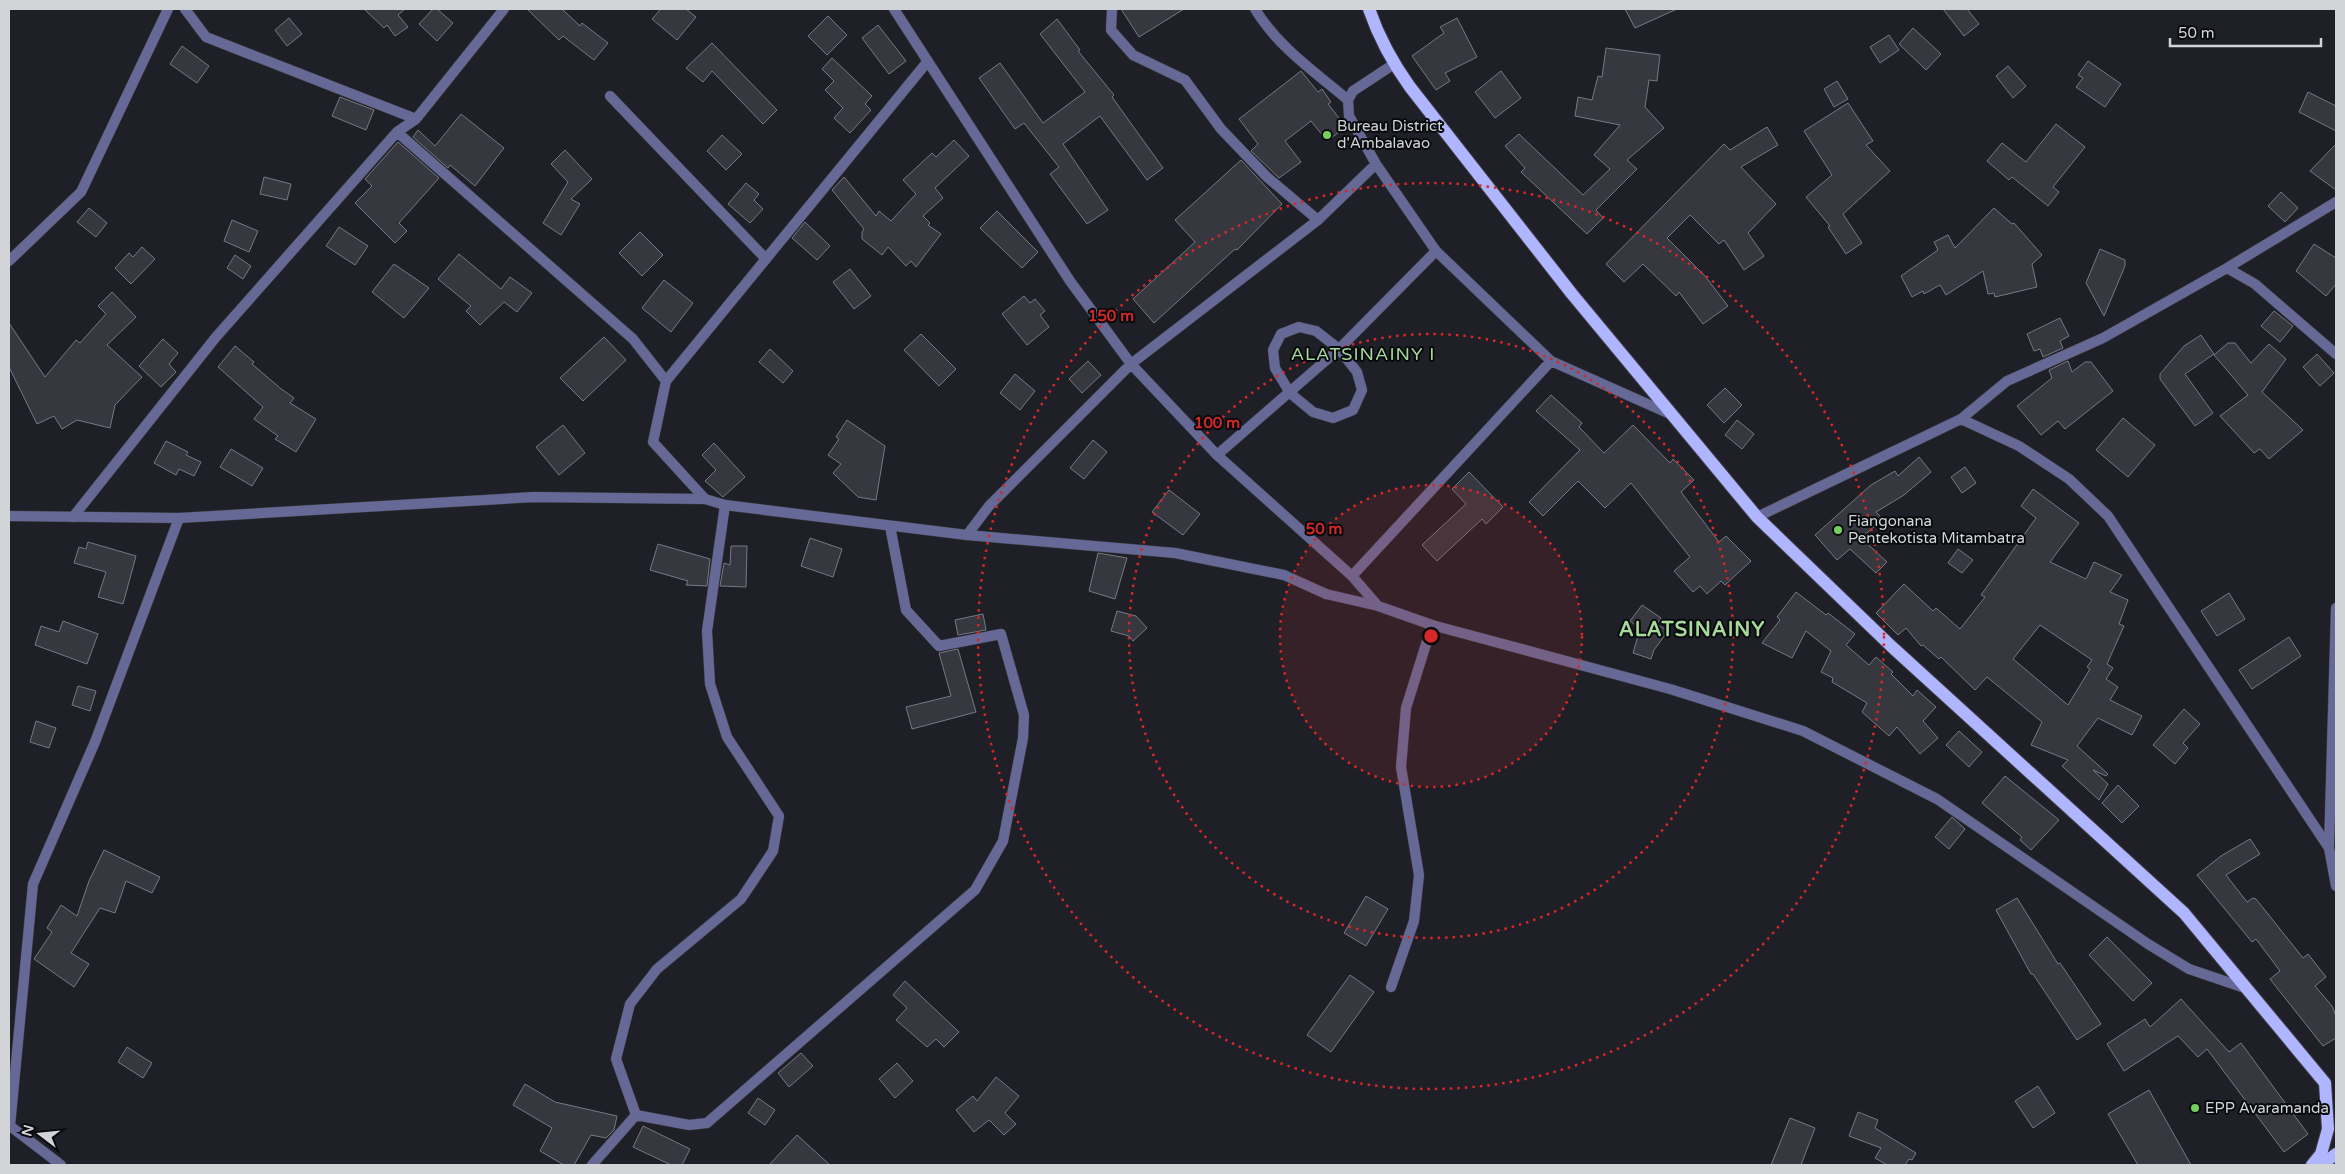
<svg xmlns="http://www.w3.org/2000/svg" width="2345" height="1174" font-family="'Varela Round',sans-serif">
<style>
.building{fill:#36373f;stroke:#777881;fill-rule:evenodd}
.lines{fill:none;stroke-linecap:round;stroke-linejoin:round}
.service-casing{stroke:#3c3d43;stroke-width:11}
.minor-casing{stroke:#3c3d43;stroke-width:11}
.tertiary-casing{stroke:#3c3d43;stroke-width:11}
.primary-casing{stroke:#3c3d43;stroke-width:14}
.service{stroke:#666995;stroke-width:10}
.minor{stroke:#666995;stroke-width:10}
.tertiary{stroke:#666995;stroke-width:10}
.primary{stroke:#afb5ff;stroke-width:12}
.ring{fill:none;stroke:#d62828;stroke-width:2.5;stroke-dasharray:2.5 5}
.poi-dot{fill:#74d25c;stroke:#090a0d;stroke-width:2}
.labels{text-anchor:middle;stroke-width:4;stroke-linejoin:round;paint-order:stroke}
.poi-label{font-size:15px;fill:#d3d4d8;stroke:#090a0d;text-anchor:start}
.quarter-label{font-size:18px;letter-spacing:1px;fill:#a7d99b;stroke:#090a0d}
.district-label{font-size:20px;font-weight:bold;letter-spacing:1px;fill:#a7d99b;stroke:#090a0d}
.centre{fill:#d62828;stroke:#090a0d;stroke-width:2.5}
.ring-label{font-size:15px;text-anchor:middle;font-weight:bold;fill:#d62828;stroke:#090a0d;stroke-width:4;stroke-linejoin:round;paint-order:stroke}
</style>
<rect width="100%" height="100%" fill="#1f2027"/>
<!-- building -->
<path class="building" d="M 364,9 L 405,9 L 398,15 L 408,27 L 395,36 L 387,25 L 384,28 Z
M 433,9 L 437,9 L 453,23 L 437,41 L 419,24 Z
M 527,9 L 562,9 L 580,26 L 582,23 L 608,43 L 594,60 L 563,36 L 559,40 Z
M 661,9 L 686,9 L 696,17 L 677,40 L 652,19 Z
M 1121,9 L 1184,9 L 1139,37 Z
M 1625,9 L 1677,9 L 1635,28 Z
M 1943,9 L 1967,9 L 1979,24 L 1964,36 Z
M 828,16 L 847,35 L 827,55 L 808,36 Z
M 289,18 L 302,34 L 287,46 L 275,30 Z
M 1457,18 L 1477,57 L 1445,73 L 1450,81 L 1436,90 L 1412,56 L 1444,33 L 1440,27 Z
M 1057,19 L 1080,50 L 1078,51 L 1114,95 L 1112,97 L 1163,168 L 1147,180 L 1100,116 L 1063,144 L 1108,210 L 1087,224 L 1050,174 L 1059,167 L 1024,123 L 1015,129 L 979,78 L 1000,63 L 1043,123 L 1085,92 L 1040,34 Z
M 878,25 L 906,61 L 889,74 L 862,38 Z
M 1913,28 L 1941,54 L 1926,70 L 1899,44 Z
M 1889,35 L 1899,50 L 1880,63 L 1870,47 Z
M 712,43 L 777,110 L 763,124 L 712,71 L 703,82 L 686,68 Z
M 182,46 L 209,66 L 197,83 L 170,64 Z
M 1606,48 L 1660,55 L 1657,81 L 1649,80 L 1645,107 L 1664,128 L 1627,160 L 1637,169 L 1596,210 L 1603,218 L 1587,234 L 1521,172 L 1525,168 L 1505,146 L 1519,134 L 1583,195 L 1610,169 L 1594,155 L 1620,125 L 1575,116 L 1578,97 L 1592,100 L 1598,76 L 1602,77 Z
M 832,58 L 872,96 L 865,104 L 871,110 L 850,133 L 834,118 L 843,108 L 825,90 L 834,81 L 822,69 Z
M 2088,61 L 2121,84 L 2105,107 L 2076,87 L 2083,78 L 2078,75 Z
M 2008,66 L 2026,86 L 2013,98 L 1996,76 Z
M 1301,71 L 1318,92 L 1322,89 L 1331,102 L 1328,104 L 1346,127 L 1327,141 L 1311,121 L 1285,141 L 1301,162 L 1279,178 L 1251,151 L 1258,144 L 1239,119 Z
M 1501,71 L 1521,98 L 1495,118 L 1475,92 Z
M 1837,81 L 1848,99 L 1834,107 L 1824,89 Z
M 2308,92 L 2336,106 L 2336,131 L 2299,112 Z
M 340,97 L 374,110 L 366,130 L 332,116 Z
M 1848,103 L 1873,141 L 1866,145 L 1890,171 L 1843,214 L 1862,243 L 1846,254 L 1828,227 L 1830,226 L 1806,197 L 1832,175 L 1804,131 Z
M 461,114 L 504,148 L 475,186 L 450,165 L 448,168 L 413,137 L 418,130 L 435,146 Z
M 2056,124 L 2085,147 L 2053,187 L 2059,192 L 2048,206 L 2012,177 L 2009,180 L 1987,161 L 2002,143 L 2026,162 Z
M 1767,127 L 1778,145 L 1741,167 L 1776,204 L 1748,233 L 1764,256 L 1744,270 L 1724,240 L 1719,244 L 1690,215 L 1667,238 L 1705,276 L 1728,306 L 1703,324 L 1679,292 L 1676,296 L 1643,264 L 1624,282 L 1606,264 L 1724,144 L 1730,150 Z
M 722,135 L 742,154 L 726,170 L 707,151 Z
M 954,140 L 969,156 L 935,188 L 943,198 L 923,216 L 930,223 L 928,225 L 941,234 L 916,267 L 911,261 L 906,266 L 888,247 L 882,255 L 862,239 L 862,232 L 864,229 L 832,190 L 844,177 L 876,216 L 879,211 L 891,221 L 916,194 L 903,180 L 932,153 L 936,157 Z
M 398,142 L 439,178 L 399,223 L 407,231 L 395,243 L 355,203 L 372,186 L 365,179 Z
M 2336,144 L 2336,190 L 2310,171 Z
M 565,150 L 592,179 L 571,199 L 580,204 L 561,235 L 543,223 L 568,182 L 551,164 Z
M 1241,160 L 1282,204 L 1237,250 L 1235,249 L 1154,323 L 1133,299 L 1195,242 L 1175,220 Z
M 264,177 L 291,184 L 287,200 L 260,194 Z
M 746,183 L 759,194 L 754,200 L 763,209 L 750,223 L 728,204 Z
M 2281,192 L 2298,208 L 2285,222 L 2268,206 Z
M 89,208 L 107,223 L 96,237 L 77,222 Z
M 1994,208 L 2012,224 L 2014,223 L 2042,255 L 2032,264 L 2037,287 L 1995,297 L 1994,293 L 1988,294 L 1983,271 L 1946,295 L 1940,285 L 1924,294 L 1923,291 L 1912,297 L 1901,276 L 1938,250 L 1934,242 L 1948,235 L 1955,248 Z
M 997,211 L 1038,252 L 1022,268 L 980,228 Z
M 232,220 L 258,231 L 249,252 L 224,241 Z
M 805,222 L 830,246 L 817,260 L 792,238 Z
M 339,227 L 368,246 L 355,265 L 326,246 Z
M 640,232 L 663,255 L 642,276 L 619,253 Z
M 2314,244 L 2336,258 L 2336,284 L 2326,296 L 2296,271 Z
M 142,247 L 155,259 L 131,284 L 115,268 L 129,253 L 133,257 Z
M 2100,249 L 2125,260 L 2125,266 L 2104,316 L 2086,283 Z
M 459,254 L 501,289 L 510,277 L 532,293 L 517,312 L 504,302 L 480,325 L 466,311 L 471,306 L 438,279 Z
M 235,255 L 251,266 L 243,279 L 227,268 Z
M 394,264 L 429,288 L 404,318 L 372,292 Z
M 850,269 L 871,296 L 854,309 L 833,282 Z
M 664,280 L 693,303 L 671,332 L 642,308 Z
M 112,292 L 136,317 L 107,345 L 142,377 L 115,405 L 110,428 L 77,420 L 62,429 L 54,416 L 37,424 L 9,367 L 9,323 L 45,377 L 76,340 L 80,343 L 106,314 L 98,306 Z
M 1024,296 L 1030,303 L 1035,299 L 1045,311 L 1040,315 L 1049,327 L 1027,345 L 1002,314 Z
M 2274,311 L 2293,326 L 2280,342 L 2261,326 Z
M 2060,318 L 2069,336 L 2060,341 L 2063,348 L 2043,357 L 2040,349 L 2034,351 L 2027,334 Z
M 921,334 L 956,369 L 939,386 L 904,350 Z
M 2201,335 L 2214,354 L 2185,374 L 2213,413 L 2195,426 L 2160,379 L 2160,374 L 2184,346 Z
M 604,337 L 626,360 L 583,401 L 560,378 Z
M 163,339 L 178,353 L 169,364 L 176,372 L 161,387 L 139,366 Z
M 2228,343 L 2235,343 L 2251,363 L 2269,344 L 2286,359 L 2262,392 L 2303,430 L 2269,459 L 2260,449 L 2254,453 L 2220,416 L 2248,395 L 2214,355 Z
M 235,346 L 254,362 L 252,364 L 280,388 L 294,398 L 290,403 L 316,419 L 296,452 L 275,439 L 278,436 L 254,419 L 263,407 L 218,367 Z
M 770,349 L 793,371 L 783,383 L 759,362 Z
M 2317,354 L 2334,373 L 2320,386 L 2303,367 Z
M 1088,361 L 1101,375 L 1082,393 L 1069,379 Z
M 2068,361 L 2072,372 L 2085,362 L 2091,362 L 2113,391 L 2065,429 L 2058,421 L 2041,435 L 2017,406 L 2052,378 L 2049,370 Z
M 1015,374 L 1035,391 L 1020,410 L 1000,393 Z
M 1725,388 L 1742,405 L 1724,423 L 1707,405 Z
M 1551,395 L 1582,423 L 1579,427 L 1604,453 L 1633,425 L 1670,463 L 1673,459 L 1694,480 L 1681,492 L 1719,542 L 1726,536 L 1751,561 L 1725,585 L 1721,581 L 1707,594 L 1700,586 L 1693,592 L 1674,571 L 1690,557 L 1631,483 L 1605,508 L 1578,481 L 1543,516 L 1529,502 L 1580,450 L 1536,411 Z
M 2123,418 L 2155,445 L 2128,477 L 2096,450 Z
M 847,420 L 885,446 L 876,500 L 858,497 L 833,473 L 841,464 L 828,455 L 839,439 L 836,437 Z
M 1737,420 L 1754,434 L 1742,449 L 1725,435 Z
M 563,425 L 585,453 L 559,475 L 536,447 Z
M 1093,440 L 1107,452 L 1084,479 L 1070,468 Z
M 166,441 L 188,452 L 186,455 L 201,462 L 194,476 L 179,469 L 176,475 L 154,463 Z
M 714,443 L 745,477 L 723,497 L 705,481 L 716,470 L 702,455 Z
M 231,449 L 263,468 L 252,486 L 220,467 Z
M 1919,457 L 1931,472 L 1904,495 L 1876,512 L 1883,519 L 1861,538 L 1887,562 L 1876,573 L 1850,549 L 1837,560 L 1815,535 L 1871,485 L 1895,471 L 1898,476 Z
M 1965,467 L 1976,483 L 1962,493 L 1951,477 Z
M 1469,472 L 1503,507 L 1486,524 L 1482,519 L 1437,561 L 1422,545 L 1466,504 L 1452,489 Z
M 2033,489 L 2079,523 L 2050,562 L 2086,579 L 2094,562 L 2122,575 L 2110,592 L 2128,600 L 2119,624 L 2124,626 L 2107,664 L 2113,668 L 2106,679 L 2118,687 L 2110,700 L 2142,716 L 2132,735 L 2098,718 L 2077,746 L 2108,774 L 2106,776 L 2093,770 L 2108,784 L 2099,800 L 2062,766 L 2068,760 L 2031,745 L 2042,722 L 1987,677 L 1975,690 L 1941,657 L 1939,659 L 1923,645 L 1921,646 L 1906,628 L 1898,635 L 1876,613 L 1904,584 L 1933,611 L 1936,608 L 1960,629 L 1985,597 L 1981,595 L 2036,518 L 2021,506 ZM 2040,625 L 2092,660 L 2087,667 L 2090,669 L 2068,705 L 2013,659 Z
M 1169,490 L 1200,514 L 1183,535 L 1152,512 Z
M 810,538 L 842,549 L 833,577 L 801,566 Z
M 88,542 L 136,556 L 123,604 L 98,597 L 106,572 L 74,563 L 79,547 L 86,549 Z
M 658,544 L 710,559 L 707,586 L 686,585 L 688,581 L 650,570 Z
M 731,546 L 747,546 L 746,587 L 720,586 L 724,563 L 730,565 Z
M 1958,549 L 1973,560 L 1962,573 L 1948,563 Z
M 1098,553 L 1127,558 L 1115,599 L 1089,591 Z
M 1796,592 L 1826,615 L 1828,613 L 1855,634 L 1846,645 L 1869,665 L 1876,657 L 1893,672 L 1891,674 L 1913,696 L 1917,690 L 1936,707 L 1923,721 L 1938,738 L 1920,754 L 1897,727 L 1889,736 L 1862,712 L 1867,703 L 1832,682 L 1833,678 L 1821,672 L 1831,651 L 1806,631 L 1792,658 L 1762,643 L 1780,620 L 1777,617 Z
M 2229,593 L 2245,619 L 2217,636 L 2201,611 Z
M 1642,605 L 1661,618 L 1657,624 L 1668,631 L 1654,650 L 1651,659 L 1633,653 L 1640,629 L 1630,621 Z
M 1117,611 L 1136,616 L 1147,628 L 1133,641 L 1129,636 L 1111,631 Z
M 983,614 L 986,630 L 958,635 L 955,620 Z
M 63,621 L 98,634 L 87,664 L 35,645 L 41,626 L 59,632 Z
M 2289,637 L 2301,656 L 2252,689 L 2239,670 Z
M 958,649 L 976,712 L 912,729 L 906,707 L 951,696 L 939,653 Z
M 78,686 L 96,691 L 90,711 L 72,705 Z
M 2184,709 L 2200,724 L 2183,743 L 2188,748 L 2175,764 L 2153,745 Z
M 36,721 L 56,728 L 49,748 L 30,742 Z
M 1959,731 L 1982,752 L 1969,767 L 1946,745 Z
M 2005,776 L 2059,820 L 2031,850 L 2020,840 L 2022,837 L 1982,803 Z
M 2118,785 L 2139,806 L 2122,823 L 2102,803 Z
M 1952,817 L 1965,829 L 1949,849 L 1935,837 Z
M 2250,839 L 2260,854 L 2226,875 L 2247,902 L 2253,898 L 2256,899 L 2303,958 L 2308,954 L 2326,977 L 2315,986 L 2332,1006 L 2336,1016 L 2336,1038 L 2323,1046 L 2270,979 L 2280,971 L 2256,939 L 2252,942 L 2197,875 L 2221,856 Z
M 104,850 L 160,877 L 152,893 L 126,881 L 115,913 L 100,908 L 71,953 L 89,964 L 74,987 L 34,959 L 52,932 L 47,928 L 61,905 L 77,916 L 89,881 Z
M 1366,896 L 1388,909 L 1366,946 L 1344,933 Z
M 2017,898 L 2058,964 L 2060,963 L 2101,1024 L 2077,1040 L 2033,974 L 2031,974 L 1996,910 Z
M 2107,937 L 2152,983 L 2133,1001 L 2089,955 Z
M 1350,975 L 1374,992 L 1331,1052 L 1307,1035 Z
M 905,981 L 959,1032 L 944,1047 L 936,1039 L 927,1047 L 896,1020 L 907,1008 L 893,995 Z
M 2181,999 L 2229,1052 L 2241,1043 L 2308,1134 L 2284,1152 L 2207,1049 L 2198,1057 L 2178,1036 L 2124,1071 L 2107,1044 L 2145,1019 L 2150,1027 Z
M 127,1047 L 152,1063 L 143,1078 L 118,1062 Z
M 801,1053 L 813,1066 L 789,1087 L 778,1073 Z
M 897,1063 L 913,1081 L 895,1098 L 879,1079 Z
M 996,1077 L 1019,1096 L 1005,1113 L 1016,1124 L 1004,1135 L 989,1120 L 974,1132 L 956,1110 L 973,1096 L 977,1101 Z
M 525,1084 L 555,1102 L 617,1116 L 614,1130 L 606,1138 L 591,1135 L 574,1165 L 564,1165 L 540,1151 L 552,1128 L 513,1105 Z
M 2038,1086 L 2055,1113 L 2033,1128 L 2015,1101 Z
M 2149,1090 L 2191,1165 L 2138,1165 L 2108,1114 Z
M 758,1098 L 775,1110 L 765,1125 L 748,1113 Z
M 1858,1112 L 1878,1120 L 1875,1128 L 1916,1153 L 1912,1160 L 1909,1159 L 1905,1165 L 1887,1165 L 1875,1158 L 1881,1148 L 1849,1136 Z
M 1790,1118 L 1815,1128 L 1801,1165 L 1771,1165 Z
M 643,1126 L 690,1149 L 682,1165 L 671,1165 L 633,1147 Z
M 797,1135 L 830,1165 L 769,1165 Z"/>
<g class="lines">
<defs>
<path id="service" d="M 1112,9 L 1111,30 L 1133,55 L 1185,80 L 1221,129 L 1267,177 L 1318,220
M 1255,9 C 1278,47 1315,72 1348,100
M 610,96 L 766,259
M 1299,327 L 1316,331 L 1339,349 L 1357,372 L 1362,390 L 1353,410 L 1333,418 L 1313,412 L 1290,393 L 1275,368 L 1273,350 L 1281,334 Z
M 1217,455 L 1339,349 L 1436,251
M 1391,987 L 1414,921 L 1419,875 L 1401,767 L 1406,708 L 1432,625"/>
<path id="minor" d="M 185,9 L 206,37 L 416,119
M 894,9 L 1070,281 L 1131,364 L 1217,455 L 1352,576 L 1378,606
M 1394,64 L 1353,91 L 1348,100 L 1349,116 L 1376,164 L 1436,251 L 1551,361 L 1670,414
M 397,132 L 633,339 L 666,381
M 9,261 L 81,192 L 168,9
M 2227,268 L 2255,284 L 2336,354
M 1961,419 L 2007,381 L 2103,338 L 2227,268 L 2336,202
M 705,499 L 653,442 L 666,381 L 928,61
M 73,517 L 216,337 L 397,132 L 416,119 L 504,9
M 1757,517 L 1961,419 L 2019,446 L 2069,479 L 2108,516 L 2329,848
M 967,535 L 989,506 L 1131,364 L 1318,220 L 1376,164
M 1352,576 L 1551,361
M 1326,594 L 1378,606 L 1432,625 L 1670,689 L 1803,731 L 1937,799 L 2148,944 L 2189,969 L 2245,988
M 2336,608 L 2329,848 L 2336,886
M 636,1115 L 689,1125 L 707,1123 L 975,890 L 1003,841 L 1023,738 L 1024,715 L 1001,634 L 939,646 L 906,610 L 890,526
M 61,1165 L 10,1126 L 33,884 L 95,742 L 179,518
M 592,1165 L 636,1115 L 616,1059 L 630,1004 L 657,969 L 741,899 L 773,851 L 779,816 L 727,737 L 710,684 L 707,631 L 725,505"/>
<path id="tertiary" d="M 9,516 L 179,518 L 534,497 L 705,499 L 725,505 L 967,535 L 1175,553 L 1284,575 L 1326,594"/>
<path id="primary" d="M 1369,9 C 1379,38 1392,62 1410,87 L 1572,294 L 1757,517 L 1891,646 L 2184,913 L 2325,1083 L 2328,1129 L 2321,1154 L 2312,1165
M 2321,1165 L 2336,1154"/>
</defs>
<!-- service casing -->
<use href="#service" class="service-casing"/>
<!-- minor casing -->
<use href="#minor" class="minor-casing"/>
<!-- tertiary casing -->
<use href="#tertiary" class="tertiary-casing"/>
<!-- primary casing -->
<use href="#primary" class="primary-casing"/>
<!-- service -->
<use href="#service" class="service"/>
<!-- minor -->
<use href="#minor" class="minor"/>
<!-- tertiary -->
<use href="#tertiary" class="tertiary"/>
<!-- primary -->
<use href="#primary" class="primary"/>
</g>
<!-- distance rings -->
<circle cx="1431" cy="636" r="151" fill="#d62828" fill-opacity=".12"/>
<g class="ring">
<circle cx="1431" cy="636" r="151"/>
<circle cx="1431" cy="636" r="302"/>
<circle cx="1431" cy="636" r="453"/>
</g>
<!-- markers -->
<g class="poi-dot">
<circle cx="1327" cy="135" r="5"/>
<circle cx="1838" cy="530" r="5"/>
<circle cx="2195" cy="1108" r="5"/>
</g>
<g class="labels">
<!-- poi labels -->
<g class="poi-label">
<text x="1337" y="131">Bureau District<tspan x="1337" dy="17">d'Ambalavao</tspan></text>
<text x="1848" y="526">Fiangonana<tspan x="1848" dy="17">Pentekotista Mitambatra</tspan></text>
<text x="2205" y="1113">EPP Avaramanda</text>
</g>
<!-- quarter labels -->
<g class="quarter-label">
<text x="1363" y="360">ALATSINAINY I</text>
</g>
<!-- district labels -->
<g class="district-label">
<text x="1692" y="636">ALATSINAINY</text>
</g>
</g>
<circle cx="1431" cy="636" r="8" class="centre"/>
<g class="ring-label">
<text x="1111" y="321">150 m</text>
<text x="1217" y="428">100 m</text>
<text x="1324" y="534">50 m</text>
</g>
<!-- border -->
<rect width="2345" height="1174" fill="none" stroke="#d3d4d8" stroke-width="20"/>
<!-- north arrow -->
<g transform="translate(40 1134) rotate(286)" stroke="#090a0d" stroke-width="4" paint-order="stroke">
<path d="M0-4L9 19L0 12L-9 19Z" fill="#d3d4d8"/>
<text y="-8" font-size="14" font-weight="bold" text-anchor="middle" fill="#d3d4d8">N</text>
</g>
<!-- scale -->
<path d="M2170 38v8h151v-8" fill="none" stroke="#d3d4d8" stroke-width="2.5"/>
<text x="2178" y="38" font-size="15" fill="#d3d4d8" stroke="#090a0d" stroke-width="4" paint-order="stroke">50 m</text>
</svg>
